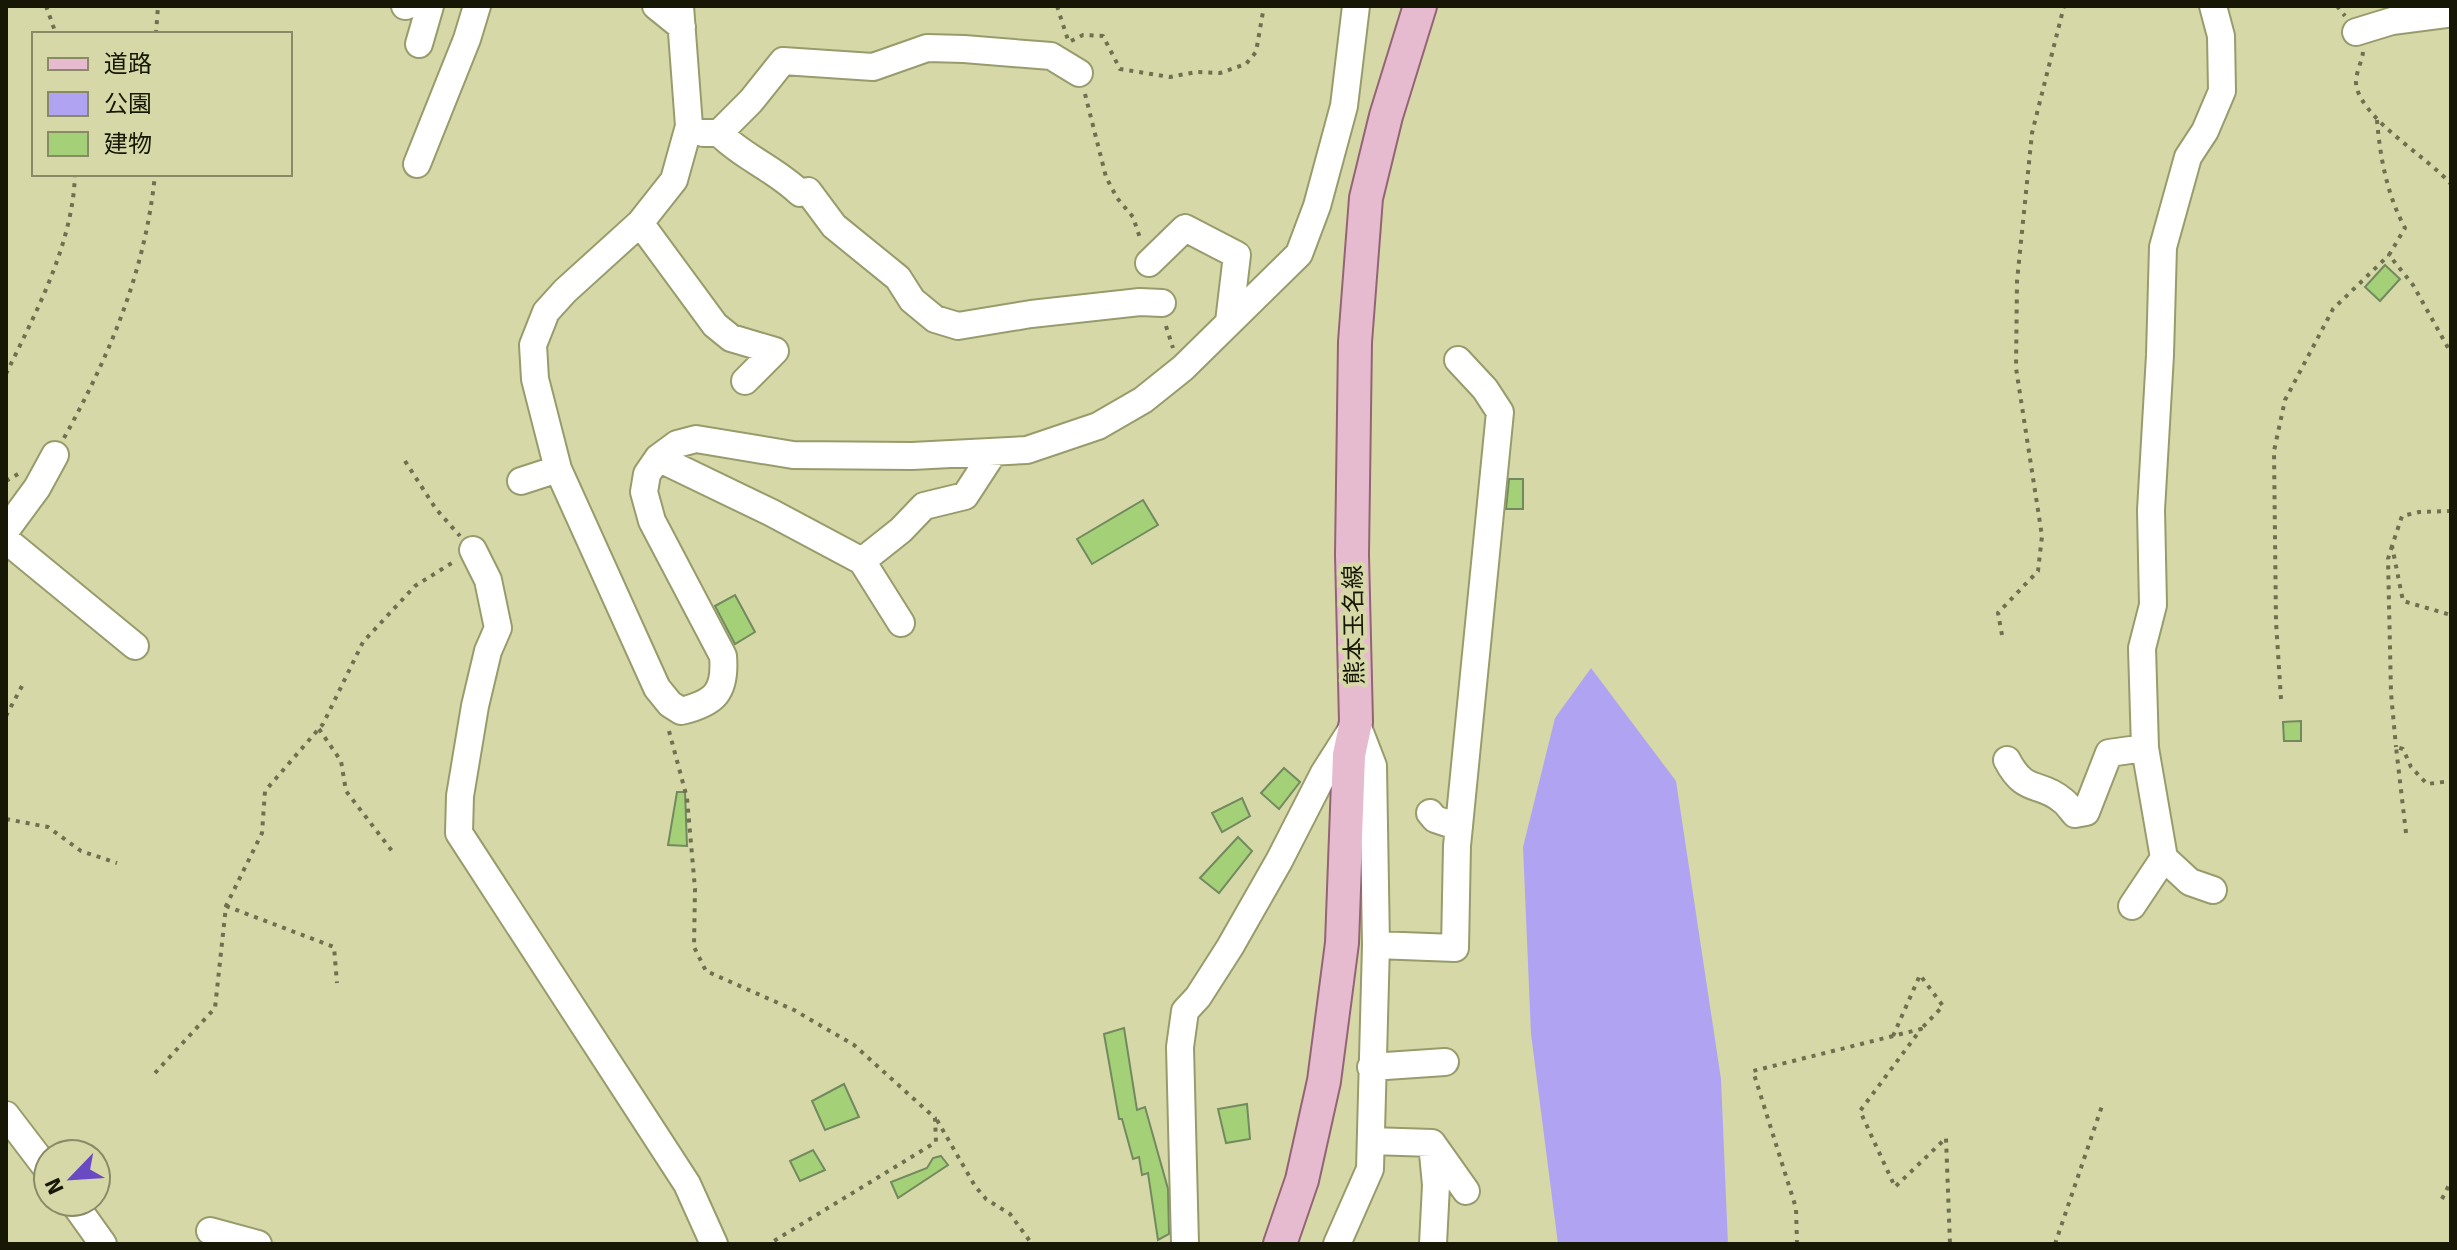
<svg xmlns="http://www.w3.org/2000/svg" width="2457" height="1250" font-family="Signika,'Noto Sans JP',sans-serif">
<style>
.green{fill:#b0a4f2}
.building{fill:#a4d177;stroke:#73895f;stroke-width:2}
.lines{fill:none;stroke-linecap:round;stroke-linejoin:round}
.minor-casing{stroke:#989b6b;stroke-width:30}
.major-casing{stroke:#926474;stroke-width:36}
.path{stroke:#6e704f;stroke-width:4;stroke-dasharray:4 6;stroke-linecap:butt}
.minor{stroke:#fff;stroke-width:26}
.major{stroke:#e6bbcf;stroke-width:32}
.labels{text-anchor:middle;stroke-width:8;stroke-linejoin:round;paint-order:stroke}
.street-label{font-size:24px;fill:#171705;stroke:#d6d9a7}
</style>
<rect width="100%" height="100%" fill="#d6d9a7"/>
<!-- green -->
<path class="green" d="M 1591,668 L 1676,781 L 1721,1079 L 1728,1244 L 1558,1244 L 1531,1034 L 1523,847 L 1555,718 Z"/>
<!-- building -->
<path class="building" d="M 2385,265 L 2400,279 L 2380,301 L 2365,287 Z
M 1509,479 L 1523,479 L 1523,509 L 1506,509 Z
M 1143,500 L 1158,525 L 1092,564 L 1077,539 Z
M 735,595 L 755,632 L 735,644 L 715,606 Z
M 2301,721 L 2301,741 L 2284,741 L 2283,722 Z
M 1284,768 L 1300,782 L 1279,809 L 1261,793 Z
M 677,792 L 685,792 L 687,846 L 668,845 Z
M 1242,798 L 1250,816 L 1222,832 L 1212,813 Z
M 1238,837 L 1252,851 L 1219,893 L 1200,878 Z
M 1124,1028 L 1137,1110 L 1145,1107 L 1168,1189 L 1169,1234 L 1158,1240 L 1148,1173 L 1142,1175 L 1139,1157 L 1133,1159 L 1122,1119 L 1119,1119 L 1104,1034 Z
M 844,1084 L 859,1117 L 825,1130 L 812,1101 Z
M 1247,1104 L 1250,1139 L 1226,1143 L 1218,1109 Z
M 813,1150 L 825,1170 L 800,1181 L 790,1161 Z
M 941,1156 L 948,1165 L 898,1198 L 891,1182 L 927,1168 L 933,1158 Z"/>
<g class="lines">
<defs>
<path id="minor" d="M 405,6 L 406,6
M 656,6 L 682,27
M 680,6 L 689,126 L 674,180 L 640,223 L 565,291 L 546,312 L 533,345 L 535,379 L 558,469 L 657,688 L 670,704 L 681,711 C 715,703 726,692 723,656 L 652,521 L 644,492 L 647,474 L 658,458 L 677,444 L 696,439 L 793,455 L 912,456 L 1027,450 L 1098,426 L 1143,400 L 1183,368 L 1299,254 L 1317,206 L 1344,106 L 1356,6
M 2356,32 L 2392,21 L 2446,14 L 2451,11
M 419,44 L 430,6
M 703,133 L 719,133 L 751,101 L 783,61 L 873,67 L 927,48 L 964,49 L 1051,56 L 1079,73
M 719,133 C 744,158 774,168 800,193 L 808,191 L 834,226 L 898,278 L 912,300 L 935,319 L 958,326 L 1031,314 L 1140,302 L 1162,303
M 417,164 L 467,39 L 477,6
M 640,223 L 715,325 L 731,338 L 775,351 L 745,381
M 1149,263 L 1185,228 L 1237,255 L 1229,322
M 658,458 L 772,513 L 862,561 L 901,623
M 521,481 L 558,469
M 6,530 L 37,488 L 55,455
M 6,540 L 135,646
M 473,550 L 488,580 L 498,628 L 488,651 L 475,706 L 460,796 L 459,833 L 687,1184 L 714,1244
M 862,561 L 901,530 L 924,506 L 965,496 L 993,453
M 2007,760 C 2025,795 2040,781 2062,800 C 2067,803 2071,810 2075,814 L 2086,812 L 2109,753 L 2145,748 L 2142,648 L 2153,605 L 2151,510 L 2160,355 L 2163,247 L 2188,157 L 2205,131 L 2222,91 L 2221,36 L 2213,6
M 1430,813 L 1435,819 L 1459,827
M 2164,858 L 2190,882 L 2213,890
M 2132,906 L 2164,858 L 2145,748
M 1376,945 L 1455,948 L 1457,846 L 1500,412 L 1485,389 L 1458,360
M 1371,1067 L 1445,1062
M 6,1115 L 48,1170
M 1371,1141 L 1432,1143 L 1466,1191
M 1432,1143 L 1436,1185 L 1433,1244
M 73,1202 L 103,1244
M 210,1231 L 258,1244
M 1185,1244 L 1180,1047 L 1185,1011 L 1198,997 L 1230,947 L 1279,861 L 1324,773 L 1352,729
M 1337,1244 L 1370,1169 L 1376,945 L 1373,766 L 1356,722"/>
<path id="major" d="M 1280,1244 L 1302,1180 L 1324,1081 L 1342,943 L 1349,755 L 1356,722 L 1352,555 L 1355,342 L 1366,198 L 1386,116 L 1420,6"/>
</defs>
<!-- minor casing -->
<use href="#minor" class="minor-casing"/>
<!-- major casing -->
<use href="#major" class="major-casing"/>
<!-- path -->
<path class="path" d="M 46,6 L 56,34
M 1057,6 L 1068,40
M 2337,6 L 2345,16
M 156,34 L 158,6
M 1071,41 L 1083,35 L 1103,36 L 1120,69 L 1170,77 L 1196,72 L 1220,73 L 1246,64 L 1256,52 L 1264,6
M 2363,52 C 2362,63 2353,77 2357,89 C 2368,123 2427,157 2451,184
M 1085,94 L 1106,177 L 1117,198 L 1133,217 L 1141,241
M 2377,120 C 2380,157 2387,195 2405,228 L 2389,255 L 2413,285 L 2451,353
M 1166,326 L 1173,348
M 6,374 C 36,312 73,244 75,174
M 64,438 C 110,355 146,269 155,174
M 405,461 L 436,509 L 460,536
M 6,481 L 18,474
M 2451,511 L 2419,512 L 2402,516 L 2392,546 L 2403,601 L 2451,615
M 2392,546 L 2388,559 L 2391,693 L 2396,747
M 2002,635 L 1998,613 L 2038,571 L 2042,536 L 2016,368 L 2017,281 L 2032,133 L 2064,6
M 2281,699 L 2276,622 L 2274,451 L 2285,400 L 2333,309 L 2389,255
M 6,716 L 22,686
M 319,729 L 341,761 L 346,791 L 392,851
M 669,731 L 687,798 L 695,889 L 694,947 L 706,971 L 794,1010 L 854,1045 L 935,1118 L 936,1142 L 769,1244
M 6,819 L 48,827 L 81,851 L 117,863
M 2406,833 L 2396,747 L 2403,749 L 2411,767 L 2427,784 L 2451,781
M 226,906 L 334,947 L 337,983
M 1893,1036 L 1920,975 L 1943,1006 L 1921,1029
M 155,1073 L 215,1008 L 226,906 L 262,833 L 265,791 L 323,724 L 363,642 L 415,586 L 455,561
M 937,1120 L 975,1186 L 986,1199 L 1010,1214 L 1032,1244
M 2442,1199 L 2451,1181
M 1797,1244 L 1796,1208 L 1753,1071 L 1921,1029 L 1860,1111 L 1895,1187 L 1946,1138 L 1950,1244
M 2055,1244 L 2103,1103"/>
<!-- minor -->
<use href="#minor" class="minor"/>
<!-- major -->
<use href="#major" class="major"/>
</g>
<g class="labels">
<!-- street labels -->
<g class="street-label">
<text transform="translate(1354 625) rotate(-91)" y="8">熊本玉名線</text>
</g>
</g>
<!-- border -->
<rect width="2457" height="1250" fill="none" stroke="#171705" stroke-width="16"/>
<!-- legend -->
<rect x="32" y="32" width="260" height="144" fill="#d6d9a7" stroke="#8a8b66" stroke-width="2"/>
<rect x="48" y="58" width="40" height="12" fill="#e6bbcf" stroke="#8a8b66" stroke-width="2"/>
<text x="104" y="72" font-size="24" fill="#171705">道路</text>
<rect x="48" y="92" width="40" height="24" fill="#b0a4f2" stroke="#8a8b66" stroke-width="2"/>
<text x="104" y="112" font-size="24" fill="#171705">公園</text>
<rect x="48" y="132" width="40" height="24" fill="#a4d177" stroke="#8a8b66" stroke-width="2"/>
<text x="104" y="152" font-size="24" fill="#171705">建物</text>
<!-- north arrow -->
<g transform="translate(72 1178) rotate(245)"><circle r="38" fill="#d6d9a7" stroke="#8a8b66" stroke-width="2"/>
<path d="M0-6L14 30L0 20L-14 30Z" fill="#694ac3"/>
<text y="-12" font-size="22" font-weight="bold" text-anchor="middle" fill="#171705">N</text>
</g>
</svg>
